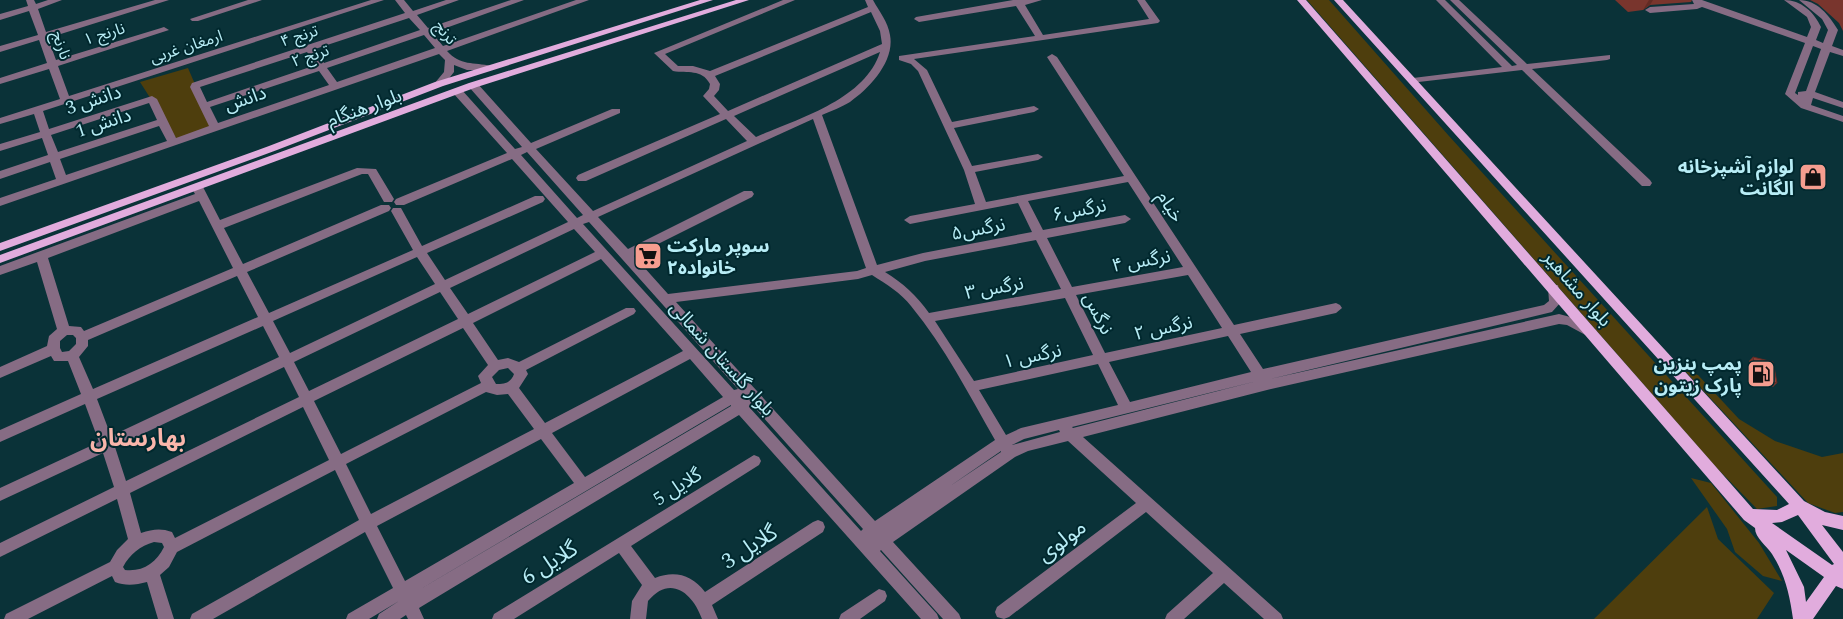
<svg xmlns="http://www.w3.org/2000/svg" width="1843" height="619" font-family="Spectral,'Noto Sans Arabic',serif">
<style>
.green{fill:#4e3e0d}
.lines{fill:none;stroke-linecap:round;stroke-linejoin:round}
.minor{fill:#866c84;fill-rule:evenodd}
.major{fill:#e1acdd;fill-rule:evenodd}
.wall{fill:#79352d}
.shaded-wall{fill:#632b24}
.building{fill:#8d3e34;stroke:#632b24}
.labels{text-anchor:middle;stroke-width:4;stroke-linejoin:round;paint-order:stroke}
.far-street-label{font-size:16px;fill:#b8edf6;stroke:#00282e}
.street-label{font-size:19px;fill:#b8edf6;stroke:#00282e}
.poi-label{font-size:19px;font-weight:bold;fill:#b8edf6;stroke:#00282e;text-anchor:end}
.near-street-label{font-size:22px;fill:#b8edf6;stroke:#00282e}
.district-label{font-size:24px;font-weight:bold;fill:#f9b6ab;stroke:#00282e}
</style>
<rect width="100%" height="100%" fill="#0a3238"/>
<!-- green -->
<path class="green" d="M 1307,0 L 1329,0 L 1449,136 L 1777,497 L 1777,506 L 1757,509 L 1716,467 Z
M 188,68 L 213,126 L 177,140 L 140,82 Z
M 1685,371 L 1698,375 L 1739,419 L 1775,441 L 1822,457 L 1843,453 L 1843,512 L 1835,513 L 1808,503 Z
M 1691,478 L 1711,483 L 1759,543 L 1782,581 L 1763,576 L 1735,552 L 1727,529 Z
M 1707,507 L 1718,539 L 1774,593 L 1757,619 L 1594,619 Z"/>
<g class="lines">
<!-- minor -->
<path class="minor" d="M 26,0 L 34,0 L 36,4 L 48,0 L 62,0 L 38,9 L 46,32 L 155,0 L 169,0 L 48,38 L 56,60 L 161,28 L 164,27 L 169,30 L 58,66 L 69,96 L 371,0 L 384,0 L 43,111 L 49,129 L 152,96 L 157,99 L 176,138 L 209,126 L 190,87 L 192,83 L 405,13 L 395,0 L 404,0 L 413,11 L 446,0 L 459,0 L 417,15 L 428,28 L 511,0 L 524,0 L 432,33 L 443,46 L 576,0 L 589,0 L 447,51 C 460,66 474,62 491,66 L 491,70 L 467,70 L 454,65 L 454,72 L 443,86 L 435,86 L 434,84 L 444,72 L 445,60 L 439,54 L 0,206 L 0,198 L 56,179 L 50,162 L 0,179 L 0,171 L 48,155 L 42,138 L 0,151 L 0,144 L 40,132 L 34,114 L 0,124 L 0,118 L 60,99 L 49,69 L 0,84 L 0,78 L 47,63 L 39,40 L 0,52 L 0,46 L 38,35 L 29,11 L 0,20 L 0,14 L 28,6 ZM 409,18 L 420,30 L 324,63 L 315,49 ZM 424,35 L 435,48 L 337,82 L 327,68 ZM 307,52 L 316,65 L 207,102 L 200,87 ZM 319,71 L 329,85 L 218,123 L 210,107 ZM 149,103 L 157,120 L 58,152 L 51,135 ZM 159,126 L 167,141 L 66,175 L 60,159 Z
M 248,0 L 262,0 L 198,21 L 192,21 L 190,19 Z
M 783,0 L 795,0 L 665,54 L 678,66 L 693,66 L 710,71 L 868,7 L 865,0 L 873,0 C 879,11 888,22 890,35 C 895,61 870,88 850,102 C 842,107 831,111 822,115 L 877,265 L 923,253 L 1032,232 L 1018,203 L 910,224 L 904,220 L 910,216 L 975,204 L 964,170 L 918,71 L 911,64 L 899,60 L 899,56 L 1035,36 L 1016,6 L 919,22 L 914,19 L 916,17 L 1013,0 L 1042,0 L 1025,5 L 1043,35 L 1149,19 L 1137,0 L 1145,0 L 1160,21 L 1158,23 L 914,59 L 927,70 L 952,122 L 1034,106 L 1039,109 L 1034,112 L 954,128 L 972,166 L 1038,154 L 1043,157 L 1038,160 L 975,172 L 986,202 L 1124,176 L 1047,57 L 1052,54 L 1057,57 L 1234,325 L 1336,303 L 1340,305 L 1342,308 L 1336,313 L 1240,334 L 1263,369 L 1544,305 L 1549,301 L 1548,288 L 1550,285 L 1558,285 L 1561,302 L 1552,312 L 1270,379 L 1559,314 L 1574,318 L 1596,330 L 1597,333 L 1596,336 L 1591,338 L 1567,325 L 1559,324 L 1267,390 L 1083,437 L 1281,614 L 1283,619 L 1264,619 L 1224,583 L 1184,619 L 1165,619 L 1167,614 L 1213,573 L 1146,512 L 1009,617 L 1004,619 L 997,617 L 995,612 L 997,607 L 1136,503 L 1068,441 L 1028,451 L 1015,457 L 893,542 L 959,614 L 961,619 L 943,619 L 881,550 L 880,551 L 937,614 L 939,619 L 921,619 L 739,415 L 419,608 L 424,619 L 408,619 L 406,615 L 400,619 L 377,619 L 379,614 L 399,601 L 369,619 L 346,619 L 348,614 L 393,588 L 365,532 L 213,619 L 190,619 L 192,614 L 359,520 L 335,470 L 177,552 L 169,567 L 160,575 L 174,619 L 158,619 L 147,582 C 136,585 125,586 115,582 L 112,576 L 28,619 L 4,619 L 6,614 L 110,562 L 117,550 L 128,539 L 117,499 L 0,557 L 0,543 L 114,487 L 103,453 L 0,501 L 0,488 L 99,442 L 85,404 L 0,442 L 0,430 L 81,394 L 68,361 L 54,361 L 51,356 L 0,378 L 0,367 L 47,346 L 49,336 L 57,329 L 37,262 L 0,275 L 0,266 L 195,194 L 191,187 L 197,183 L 203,187 L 220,220 L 357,168 L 376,169 L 394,199 L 392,202 L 384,202 L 368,174 L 362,174 L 224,228 L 243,264 L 381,205 L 389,205 L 391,208 L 389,211 L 247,272 L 269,313 L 413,250 L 391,211 L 393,208 L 401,208 L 422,246 L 535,196 L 543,196 L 545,199 L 543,202 L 427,253 L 445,280 L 568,222 L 512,159 L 404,205 L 396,205 L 394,202 L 396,199 L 507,153 L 453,93 L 453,89 L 461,89 L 515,149 L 522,147 L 469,87 L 469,83 L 477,83 L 531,143 L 612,109 L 620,109 L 620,113 L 536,149 L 593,211 L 747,141 L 726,119 L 586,181 L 578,181 L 576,178 L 578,175 L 720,114 L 703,96 L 709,89 L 710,84 C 701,68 688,74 673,71 L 654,53 ZM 871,12 L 880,31 L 882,44 L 728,111 L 714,96 L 719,90 L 720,84 L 715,76 ZM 880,52 C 865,100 797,119 756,137 L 734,116 ZM 813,119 L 866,268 L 857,271 L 668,294 L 634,256 L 752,197 L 754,194 L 752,191 L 744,191 L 628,249 L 598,217 ZM 527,152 L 583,215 L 577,218 L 521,155 ZM 1128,182 L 1183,267 L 1072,287 L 1047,238 L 1125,223 L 1131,219 L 1125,215 L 1043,230 L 1028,201 ZM 199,201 L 233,268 L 84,331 L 81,327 L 69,326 L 48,258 ZM 589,222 L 738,389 L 734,390 L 583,224 ZM 574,229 L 595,252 L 468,314 L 450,288 ZM 1036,240 L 1061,289 L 929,313 C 917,296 903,283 885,272 L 925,261 ZM 417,257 L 435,284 L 290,353 L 273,321 ZM 601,259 L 683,351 L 545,423 L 519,388 L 528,374 L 526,370 L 634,314 L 636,311 L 634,308 L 626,308 L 519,362 L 508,358 L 498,360 L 473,323 ZM 872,275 C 886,284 901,293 911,306 C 945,347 969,395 995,440 L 875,521 L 676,302 L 858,279 ZM 1188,275 L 1222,328 L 1105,353 L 1076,295 ZM 237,276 L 258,317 L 93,389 L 79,357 L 88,346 L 88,340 ZM 440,292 L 458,319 L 309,391 L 294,362 ZM 1065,298 L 1093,355 L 974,381 L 935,321 ZM 263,326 L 279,357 L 111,436 L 97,399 ZM 463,328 L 488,365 L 478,376 L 481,383 L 341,454 L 314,401 ZM 67,335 L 73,335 L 76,338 L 76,344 L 69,351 L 62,352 L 60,348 L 60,341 ZM 1228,336 L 1251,372 L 1130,402 L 1109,362 ZM 690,359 L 723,397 L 585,477 L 552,433 ZM 1098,364 L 1118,405 L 1021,428 L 1006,435 L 979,390 ZM 284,367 L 299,397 L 126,481 L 115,447 ZM 508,368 L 514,374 C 511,383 504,384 496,384 L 492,377 L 499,370 ZM 1257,381 L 1073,428 L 1072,427 ZM 486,392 L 497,395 L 508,394 L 534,429 L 371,514 L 346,464 ZM 731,405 L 731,406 L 412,594 ZM 753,406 L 863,529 L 861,531 L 750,408 ZM 303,407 L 329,460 L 175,538 L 172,532 C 161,528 153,529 141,533 L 130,493 ZM 1059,430 L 1060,432 L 1012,445 L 1024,439 ZM 541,439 L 574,483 L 405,581 L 377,526 ZM 1001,451 L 1001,452 L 950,486 ZM 154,542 L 162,543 L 164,547 C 156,563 143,572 125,570 L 123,567 C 130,554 140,546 154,542 Z
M 1436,0 L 1445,0 L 1512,66 L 1517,65 L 1450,0 L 1459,0 L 1527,64 L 1610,55 L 1610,59 L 1607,60 L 1532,69 L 1650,180 L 1652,183 L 1650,186 L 1642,186 L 1522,70 L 1410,83 L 1410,79 L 1413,78 L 1502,67 Z
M 1692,0 L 1702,0 L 1807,37 L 1811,27 L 1807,17 L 1784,0 C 1801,0 1814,12 1821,27 L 1816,40 L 1823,43 L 1828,30 L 1822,19 L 1799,0 C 1817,0 1829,15 1838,30 L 1832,46 L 1843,50 L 1843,56 L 1830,52 L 1815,92 L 1843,102 L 1843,108 L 1813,98 L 1811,105 L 1843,116 L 1843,122 L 1801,108 L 1785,94 L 1805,43 L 1702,7 L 1697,9 L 1650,13 L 1645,10 L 1650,7 L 1694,4 ZM 1813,46 L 1821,49 L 1806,91 L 1798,92 L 1798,95 L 1795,93 Z
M 754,455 L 759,457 L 761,461 L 759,465 L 631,546 L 655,578 C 675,570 692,575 705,592 L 813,522 L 818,520 L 823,522 L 825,527 L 823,532 L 712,605 L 718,619 L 702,619 C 693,593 670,574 648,601 L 646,619 L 630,619 L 632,601 L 642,585 L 619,553 L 514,619 L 492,619 L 494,614 Z
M 879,589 L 885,591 L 887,596 L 885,601 L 860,619 L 839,619 L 841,614 Z"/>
<!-- major -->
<path class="major" d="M 700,0 L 713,0 L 443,86 L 277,150 L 0,251 L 0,243 L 269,146 L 435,82 Z
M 736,0 L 749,0 L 477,87 L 0,263 L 0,255 L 469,83 Z
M 1297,0 L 1306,0 L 1753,509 L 1777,510 L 1789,504 L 1334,0 L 1343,0 L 1804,501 L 1825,512 L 1843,516 L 1843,530 L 1822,525 L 1843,552 L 1843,589 L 1836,586 L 1813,619 L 1793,619 C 1790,596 1785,574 1772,554 C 1767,546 1755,538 1755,528 L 1744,520 ZM 1798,515 L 1834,564 L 1832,565 L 1772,523 L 1782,522 ZM 1786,550 L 1824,577 L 1806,602 L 1804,587 Z"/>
</g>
<!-- wall -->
<path class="wall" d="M 1615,0 L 1692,0 L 1691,2 L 1650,5 L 1643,10 L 1628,12 Z
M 1810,0 L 1843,0 L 1843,31 L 1839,23 L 1818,4 Z
M 1753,357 L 1777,383 L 1773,387 L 1753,382 L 1749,361 Z"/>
<!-- shaded-wall -->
<path class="shaded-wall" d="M 1649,0 L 1653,0 L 1650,5 L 1643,10 Z"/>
<!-- building -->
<path class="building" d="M 1753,357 L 1773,362 L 1777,383 L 1757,378 Z"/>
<!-- icons -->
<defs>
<symbol id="shop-square" viewBox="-11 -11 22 22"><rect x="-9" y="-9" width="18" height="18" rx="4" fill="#f59d8f" stroke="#00282e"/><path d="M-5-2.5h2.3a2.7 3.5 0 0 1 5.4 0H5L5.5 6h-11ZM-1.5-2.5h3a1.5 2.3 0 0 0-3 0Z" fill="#111"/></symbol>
<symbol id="supermarket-square" viewBox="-11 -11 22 22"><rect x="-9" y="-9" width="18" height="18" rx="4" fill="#f59d8f" stroke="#00282e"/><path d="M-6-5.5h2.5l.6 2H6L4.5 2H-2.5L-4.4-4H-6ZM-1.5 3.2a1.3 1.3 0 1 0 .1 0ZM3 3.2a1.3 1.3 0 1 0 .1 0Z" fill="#111"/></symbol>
<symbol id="fuel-square" viewBox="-11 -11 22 22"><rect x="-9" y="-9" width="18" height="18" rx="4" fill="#f59d8f" stroke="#00282e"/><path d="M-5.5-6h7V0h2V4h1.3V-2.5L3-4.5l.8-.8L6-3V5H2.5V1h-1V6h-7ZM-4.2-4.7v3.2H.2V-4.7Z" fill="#111"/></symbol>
</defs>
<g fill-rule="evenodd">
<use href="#shop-square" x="1797" y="161" width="32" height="32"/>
<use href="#supermarket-square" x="632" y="240" width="32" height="32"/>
<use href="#fuel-square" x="1745" y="358" width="32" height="32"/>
</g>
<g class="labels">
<!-- far-street labels -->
<g class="far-street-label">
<text transform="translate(446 32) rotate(50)" y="6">ترنج</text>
<text transform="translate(104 33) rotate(-17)" y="6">نارنج ۱</text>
<text transform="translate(299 35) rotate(-18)" y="6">ترنج ۴</text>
<text transform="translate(62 45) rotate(71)" y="6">نارنج</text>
<text transform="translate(186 46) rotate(-18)" y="6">ارمغان غربی</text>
<text transform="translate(310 55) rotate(-19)" y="6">ترنج ۲</text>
</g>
<!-- street labels -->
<g class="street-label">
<text transform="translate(245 98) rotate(-19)" y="7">دانش</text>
<text transform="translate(93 99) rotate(-18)" y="7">دانش 3</text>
<text transform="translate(364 107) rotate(-20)" y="7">بلوار هنگام</text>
<text transform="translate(103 122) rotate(-18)" y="7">دانش 1</text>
<text transform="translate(1171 206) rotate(57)" y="7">خیام</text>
<text transform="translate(1079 209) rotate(-11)" y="7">نرگس۶</text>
<text transform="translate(978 228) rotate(-11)" y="7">نرگس۵</text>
<text transform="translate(1141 260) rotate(-10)" y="7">نرگس ۴</text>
<text transform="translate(994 287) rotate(-10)" y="7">نرگس ۳</text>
<text transform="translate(1578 288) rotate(49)" y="7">بلوار مشاهیر</text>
<text transform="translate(1099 313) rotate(63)" y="7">نرگس</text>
<text transform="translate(1163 327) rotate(-12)" y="7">نرگس ۲</text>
<text transform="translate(1032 355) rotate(-12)" y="7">نرگس ۱</text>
<text transform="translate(723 358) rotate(48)" y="7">بلوار گلستان شمالی</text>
<text transform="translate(677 486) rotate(-32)" y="7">گلایل 5</text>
</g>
<!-- poi labels -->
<g class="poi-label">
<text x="1794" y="173">لوازم آشپزخانه<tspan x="1794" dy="22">الگانت</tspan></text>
<text x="667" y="252" text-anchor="start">سوپر ماركت<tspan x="667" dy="22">خانواده٢</tspan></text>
<text x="1742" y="370">پمپ بنزین<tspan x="1742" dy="22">پارک زیتون</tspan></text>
</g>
<!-- near-street labels -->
<g class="near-street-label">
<text transform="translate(1061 540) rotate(-37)" y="8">مولوی</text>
<text transform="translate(749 546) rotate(-33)" y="8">گلایل 3</text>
<text transform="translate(549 562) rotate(-32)" y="8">گلایل 6</text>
</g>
<!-- district labels -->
<g class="district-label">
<text x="138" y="446">بهارستان</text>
</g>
</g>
</svg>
